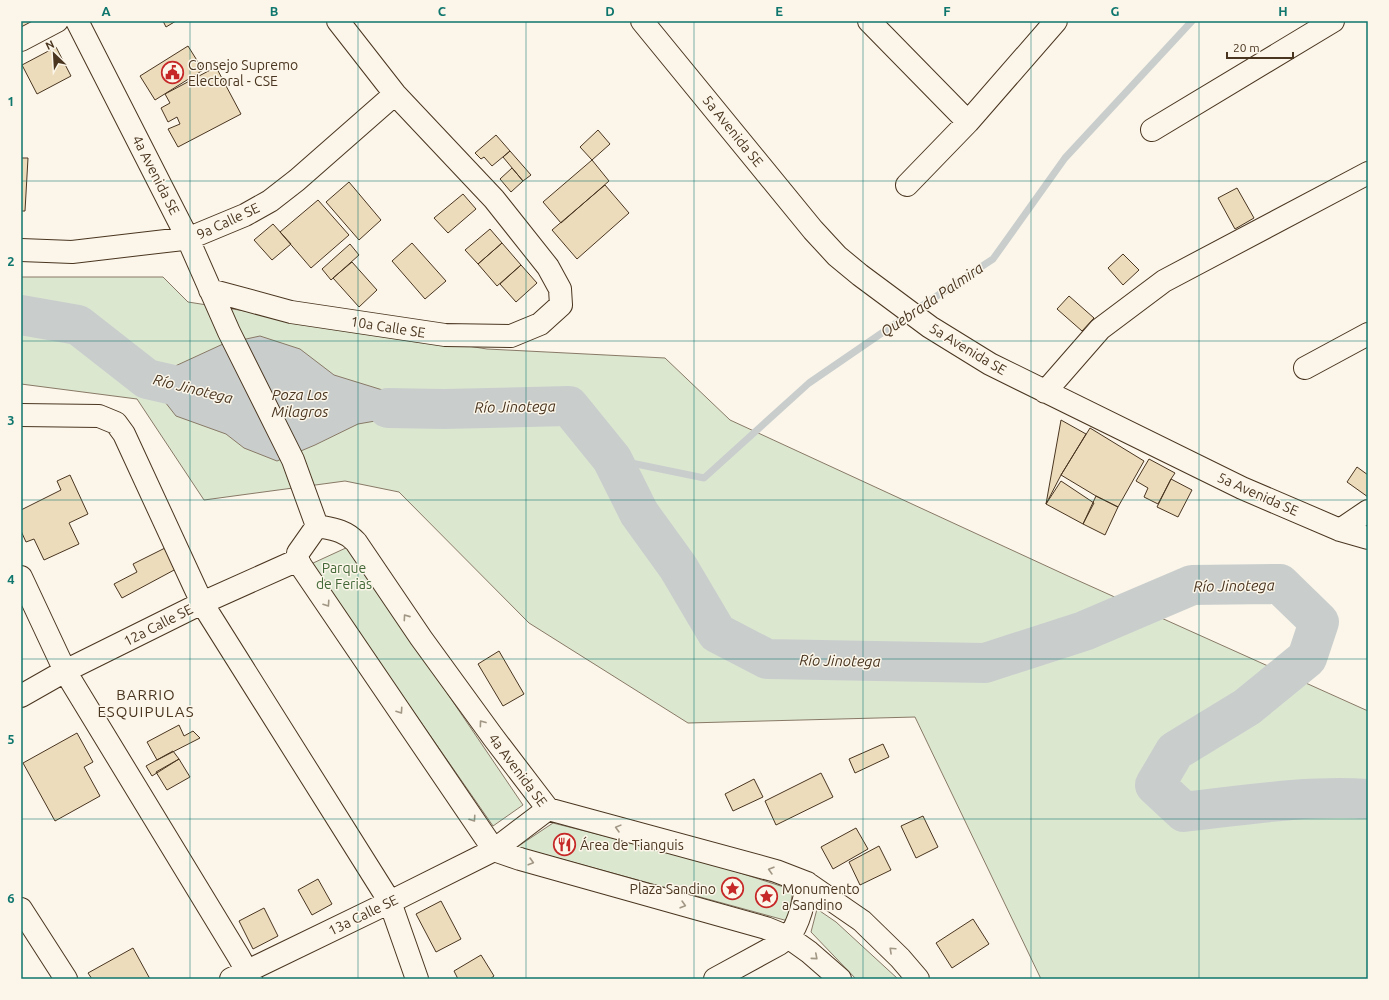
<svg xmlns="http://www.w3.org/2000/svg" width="1389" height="1000" font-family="Ubuntu,sans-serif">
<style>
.green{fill:#dce7d0;stroke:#887966}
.water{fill:#c9cecd;stroke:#887966}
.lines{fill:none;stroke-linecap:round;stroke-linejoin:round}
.stream{stroke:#c9cecd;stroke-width:7}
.river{stroke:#c9cecd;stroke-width:40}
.building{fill:#ecdcbc;stroke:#4a3520}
.minor-casing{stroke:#4a3520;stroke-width:24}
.minor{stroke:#fbf6e9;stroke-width:22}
.oneway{stroke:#a29684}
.grid{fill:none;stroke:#0f766e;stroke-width:1;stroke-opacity:0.55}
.labels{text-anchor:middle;stroke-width:3;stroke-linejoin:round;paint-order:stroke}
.poi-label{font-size:14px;fill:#4a3520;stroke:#fbf6e9;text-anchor:start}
.street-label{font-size:14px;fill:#4a3520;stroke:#fbf6e9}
.park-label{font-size:14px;fill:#436837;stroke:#fbf6e9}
.water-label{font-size:15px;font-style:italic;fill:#4a3520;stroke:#fbf6e9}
.neighbourhood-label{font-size:15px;letter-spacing:1px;fill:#4a3520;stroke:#fbf6e9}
.neatline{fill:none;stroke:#0f766e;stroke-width:1.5}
.grid-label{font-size:13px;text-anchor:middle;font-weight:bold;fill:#0f766e}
</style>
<rect width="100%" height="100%" fill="#fbf6e9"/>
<!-- green -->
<path class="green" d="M 21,277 L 163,277 L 188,302 L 487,349 L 665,358 L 730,420 L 1068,576 L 1368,711 L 1368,979 L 1041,979 L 915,717 L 688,723 L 529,623 L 399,492 L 345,481 L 204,500 L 137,399 L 21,384 Z
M 348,547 L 523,805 L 493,826 L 311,564 Z
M 553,823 L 697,859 L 793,890 L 788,921 L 517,847 Z
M 817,909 L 836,922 L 898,979 L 856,979 L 811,932 Z"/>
<!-- water -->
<path class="water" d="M 260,336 L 300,349 L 334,375 L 444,409 L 358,424 L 315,445 L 277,461 L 244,448 L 226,434 L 176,416 L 147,379 L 223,344 Z"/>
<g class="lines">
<!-- stream -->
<path class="stream" d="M 612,459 L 704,478 L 809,383 L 911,313 L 993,259 L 1065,158 L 1192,21"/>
<!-- river -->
<path class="river" d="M 21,315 L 78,325 L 147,379 L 200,391
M 388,408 L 444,409 L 569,406 L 612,459 L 639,513 L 678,567 L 717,633 L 767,659 L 985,663 L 1084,631 L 1192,585 L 1280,584 L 1319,622 L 1307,658 L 1247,707 L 1175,751 L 1155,785 L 1184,812 C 1245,805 1307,795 1368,799"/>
</g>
<!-- building -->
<path class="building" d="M 21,21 L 48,21 L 21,37 Z
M 163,21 L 176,21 L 166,27 Z
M 188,46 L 203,70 L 155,100 L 140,76 Z
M 56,47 L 71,76 L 37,94 L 22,65 Z
M 216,67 L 241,114 L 178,147 L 168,129 L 180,124 L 177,117 L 168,122 L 161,108 L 170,103 L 165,94 Z
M 598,130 L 610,144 L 592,160 L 580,147 Z
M 496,135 L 510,151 L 492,166 L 484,157 L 481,159 L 475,153 Z
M 510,151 L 531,175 L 523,181 L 503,157 Z
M 21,158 L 28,158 L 25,211 L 21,211 Z
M 592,160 L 609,181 L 561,223 L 543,202 Z
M 512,168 L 523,181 L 511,192 L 500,179 Z
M 349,182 L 381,220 L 359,240 L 326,202 Z
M 605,185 L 629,213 L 577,259 L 552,230 Z
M 1237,188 L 1254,218 L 1235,229 L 1218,198 Z
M 463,194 L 476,209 L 448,233 L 434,218 Z
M 318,200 L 349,235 L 311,268 L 280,232 Z
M 273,224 L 291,244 L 272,260 L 254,240 Z
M 490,229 L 502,243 L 478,264 L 465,250 Z
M 412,243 L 446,281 L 425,299 L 392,261 Z
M 502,243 L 521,265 L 497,286 L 478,264 Z
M 350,244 L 359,255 L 331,280 L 322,269 Z
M 1123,254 L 1139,270 L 1123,285 L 1108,268 Z
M 352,262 L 377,290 L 359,307 L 333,278 Z
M 521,265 L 537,283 L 516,302 L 500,284 Z
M 1069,296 L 1094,318 L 1082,331 L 1057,309 Z
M 1061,420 L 1086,434 L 1061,475 L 1046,504 Z
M 1090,428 L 1144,461 L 1118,507 L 1096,496 L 1061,475 Z
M 1149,459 L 1175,473 L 1171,479 L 1158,504 L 1144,497 L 1148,488 L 1136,481 Z
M 1357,467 L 1368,475 L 1368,497 L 1347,482 Z
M 70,475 L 88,514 L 69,523 L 79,544 L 44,560 L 34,539 L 26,542 L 21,531 L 21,510 L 61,490 L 57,481 Z
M 1171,479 L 1192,490 L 1178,517 L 1157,507 Z
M 1061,481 L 1094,503 L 1083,524 L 1046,504 Z
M 1096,496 L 1118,507 L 1105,535 L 1083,524 Z
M 165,548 L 176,569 L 122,598 L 114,584 L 137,572 L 133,564 Z
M 499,651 L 524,694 L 503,706 L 478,664 Z
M 179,725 L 184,736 L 193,731 L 200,738 L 157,760 L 147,742 Z
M 77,733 L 93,762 L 84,767 L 100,796 L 55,821 L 23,763 Z
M 883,744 L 889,757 L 855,773 L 849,759 Z
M 173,751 L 179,759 L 152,776 L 146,766 Z
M 179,759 L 190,777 L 167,790 L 156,772 Z
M 821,773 L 833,797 L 776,825 L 765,801 Z
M 754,779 L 763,797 L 733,811 L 725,794 Z
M 923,816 L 938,847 L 916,858 L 901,826 Z
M 856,828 L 868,849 L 833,869 L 821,847 Z
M 879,846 L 891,870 L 860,885 L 849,862 Z
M 318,879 L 332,904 L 312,915 L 298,890 Z
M 441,901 L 461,939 L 436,952 L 416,914 Z
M 264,908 L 278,936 L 253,949 L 239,921 Z
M 973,919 L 989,944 L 952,968 L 936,943 Z
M 133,948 L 150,979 L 92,979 L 88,973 Z
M 481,955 L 494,976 L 490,979 L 458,979 L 454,971 Z"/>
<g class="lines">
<defs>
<path id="minor" d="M 77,21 L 188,239 L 229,332 L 293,460 L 317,526
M 642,21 L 813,230 L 837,256 L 860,275 L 930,327 L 990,364 L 1242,488 L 1340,530 L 1368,538
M 869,21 L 968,122
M 21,40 L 57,21
M 1152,130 L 1333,21
M 907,185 L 968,122 L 1056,21
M 21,250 L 72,252 L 183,239 L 192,237 L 245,215 L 270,201 L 297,180 L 395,94
M 210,290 L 291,312 L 445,335 L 511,336 L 540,324 L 561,305 L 560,289 L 548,267 L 494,199 L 395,94 L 338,21
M 1305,368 L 1368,334
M 1045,392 L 1100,329 L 1164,281 L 1368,173
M 21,415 L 99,416 L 116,423 L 124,434 L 202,603 L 390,902 L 417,979
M 317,526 C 332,529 345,530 356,542 L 421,638 L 493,737 L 548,809 L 776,871 L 807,883 L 862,921 L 900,958 L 918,979
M 317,526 L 298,553 L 298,560 L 301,566 L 494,850 L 520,859 L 766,928 L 788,937 L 809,952 L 840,979
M 1340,530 L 1368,511
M 21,577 L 65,671 L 239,957 L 251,979
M 21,696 L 65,671 L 202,603 L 298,560
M 21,909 L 66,979
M 231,979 L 390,902 L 494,850 L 548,809
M 715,979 L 779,944 C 782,942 786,939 789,936 C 799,925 805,898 807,883"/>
</defs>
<!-- minor casing -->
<use href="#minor" class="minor-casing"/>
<!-- minor -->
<use href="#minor" class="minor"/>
</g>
<!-- one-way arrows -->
<defs><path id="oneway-chevron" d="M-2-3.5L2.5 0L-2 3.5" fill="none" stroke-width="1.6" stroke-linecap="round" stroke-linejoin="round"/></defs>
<g class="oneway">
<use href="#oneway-chevron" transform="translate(327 604) rotate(56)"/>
<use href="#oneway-chevron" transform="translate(406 617) rotate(-125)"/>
<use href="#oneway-chevron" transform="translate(400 711) rotate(56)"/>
<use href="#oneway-chevron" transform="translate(482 723) rotate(-126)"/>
<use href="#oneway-chevron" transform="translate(473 819) rotate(56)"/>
<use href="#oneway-chevron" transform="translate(618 828) rotate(-165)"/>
<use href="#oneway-chevron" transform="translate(531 862) rotate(16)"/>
<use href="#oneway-chevron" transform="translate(771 870) rotate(-164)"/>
<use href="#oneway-chevron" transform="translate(683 905) rotate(16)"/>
<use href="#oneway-chevron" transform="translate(892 950) rotate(-137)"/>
<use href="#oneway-chevron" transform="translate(815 957) rotate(41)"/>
</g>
<!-- grid -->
<path class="grid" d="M 190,21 L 190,979M 358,21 L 358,979M 526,21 L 526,979M 694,21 L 694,979M 863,21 L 863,979M 1031,21 L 1031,979M 1199,21 L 1199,979M 21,181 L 1368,181M 21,341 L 1368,341M 21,500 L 1368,500M 21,659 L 1368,659M 21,819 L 1368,819"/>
<!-- icons -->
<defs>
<symbol id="civic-ring" viewBox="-11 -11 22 22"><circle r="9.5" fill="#fbf6e9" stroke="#c62828" stroke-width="1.5"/><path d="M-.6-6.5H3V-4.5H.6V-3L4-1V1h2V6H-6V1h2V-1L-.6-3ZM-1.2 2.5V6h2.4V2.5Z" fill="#c62828"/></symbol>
<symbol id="restaurant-ring" viewBox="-11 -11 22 22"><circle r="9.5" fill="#fbf6e9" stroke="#c62828" stroke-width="1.5"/><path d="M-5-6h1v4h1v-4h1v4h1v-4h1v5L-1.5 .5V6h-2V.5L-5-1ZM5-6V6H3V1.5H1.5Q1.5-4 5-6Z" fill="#c62828"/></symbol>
<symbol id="sight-ring" viewBox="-11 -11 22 22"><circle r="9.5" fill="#fbf6e9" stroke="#c62828" stroke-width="1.5"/><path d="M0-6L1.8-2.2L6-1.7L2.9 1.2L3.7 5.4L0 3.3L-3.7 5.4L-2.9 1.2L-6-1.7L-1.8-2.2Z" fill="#c62828"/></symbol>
</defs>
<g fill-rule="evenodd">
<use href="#civic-ring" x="160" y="60" width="25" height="25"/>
<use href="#restaurant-ring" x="552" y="832" width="25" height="25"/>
<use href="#sight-ring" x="720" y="876" width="25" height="25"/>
<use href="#sight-ring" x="754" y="884" width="25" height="25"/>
</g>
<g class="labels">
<!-- poi labels -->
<g class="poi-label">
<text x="188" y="70">Consejo Supremo<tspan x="188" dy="16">Electoral - CSE</tspan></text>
<text x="580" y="850">Área de Tianguis</text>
<text x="716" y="894" text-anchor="end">Plaza Sandino</text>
<text x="782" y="894">Monumento<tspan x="782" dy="16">a Sandino</tspan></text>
</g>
<!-- street labels -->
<g class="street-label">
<text transform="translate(733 131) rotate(51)" y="5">5a Avenida SE</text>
<text transform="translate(156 175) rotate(63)" y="5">4a Avenida SE</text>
<text transform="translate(228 221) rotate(-25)" y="5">9a Calle SE</text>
<text transform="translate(388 327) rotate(9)" y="5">10a Calle SE</text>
<text transform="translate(968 349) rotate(31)" y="5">5a Avenida SE</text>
<text transform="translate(1258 494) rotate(24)" y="5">5a Avenida SE</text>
<text transform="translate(158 625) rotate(-27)" y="5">12a Calle SE</text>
<text transform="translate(518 770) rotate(53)" y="5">4a Avenida SE</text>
<text transform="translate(363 915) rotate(-26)" y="5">13a Calle SE</text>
</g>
<!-- park labels -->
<g class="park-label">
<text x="344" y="573">Parque<tspan x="344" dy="16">de Ferias</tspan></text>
</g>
<!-- water labels -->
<g class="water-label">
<text transform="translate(932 300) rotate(-34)" y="5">Quebrada Palmira</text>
<text transform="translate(193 389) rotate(14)" y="5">Río Jinotega</text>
<text x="300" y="400">Poza Los<tspan x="300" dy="17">Milagros</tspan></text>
<text transform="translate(515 407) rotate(-1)" y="5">Río Jinotega</text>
<text transform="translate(1234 586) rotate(-1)" y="5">Río Jinotega</text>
<text transform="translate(840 661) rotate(1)" y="5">Río Jinotega</text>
</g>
<!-- neighbourhood labels -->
<g class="neighbourhood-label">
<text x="146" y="700">BARRIO<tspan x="146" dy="17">ESQUIPULAS</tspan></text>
</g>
</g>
<!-- border -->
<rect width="1389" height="1000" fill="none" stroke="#fbf6e9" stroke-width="44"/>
<!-- north arrow -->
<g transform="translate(54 54) rotate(335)" stroke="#fbf6e9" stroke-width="3" paint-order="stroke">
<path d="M0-3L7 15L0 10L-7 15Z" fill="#4a3520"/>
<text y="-6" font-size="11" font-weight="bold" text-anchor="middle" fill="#4a3520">N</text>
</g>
<!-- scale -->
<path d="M1227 52v6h66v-6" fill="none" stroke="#4a3520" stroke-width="2"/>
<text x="1233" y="52" font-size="12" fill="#4a3520" stroke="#fbf6e9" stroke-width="3" paint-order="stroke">20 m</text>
<rect x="22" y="22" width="1345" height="956" class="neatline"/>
<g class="grid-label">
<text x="106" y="16">A</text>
<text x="274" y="16">B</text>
<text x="442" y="16">C</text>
<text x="610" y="16">D</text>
<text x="779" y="16">E</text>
<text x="947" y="16">F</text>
<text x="1115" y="16">G</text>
<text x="1283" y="16">H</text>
<text x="11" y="106">1</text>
<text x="11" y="266">2</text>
<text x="11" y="425">3</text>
<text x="11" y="584">4</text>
<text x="11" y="744">5</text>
<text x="11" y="903">6</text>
</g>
</svg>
